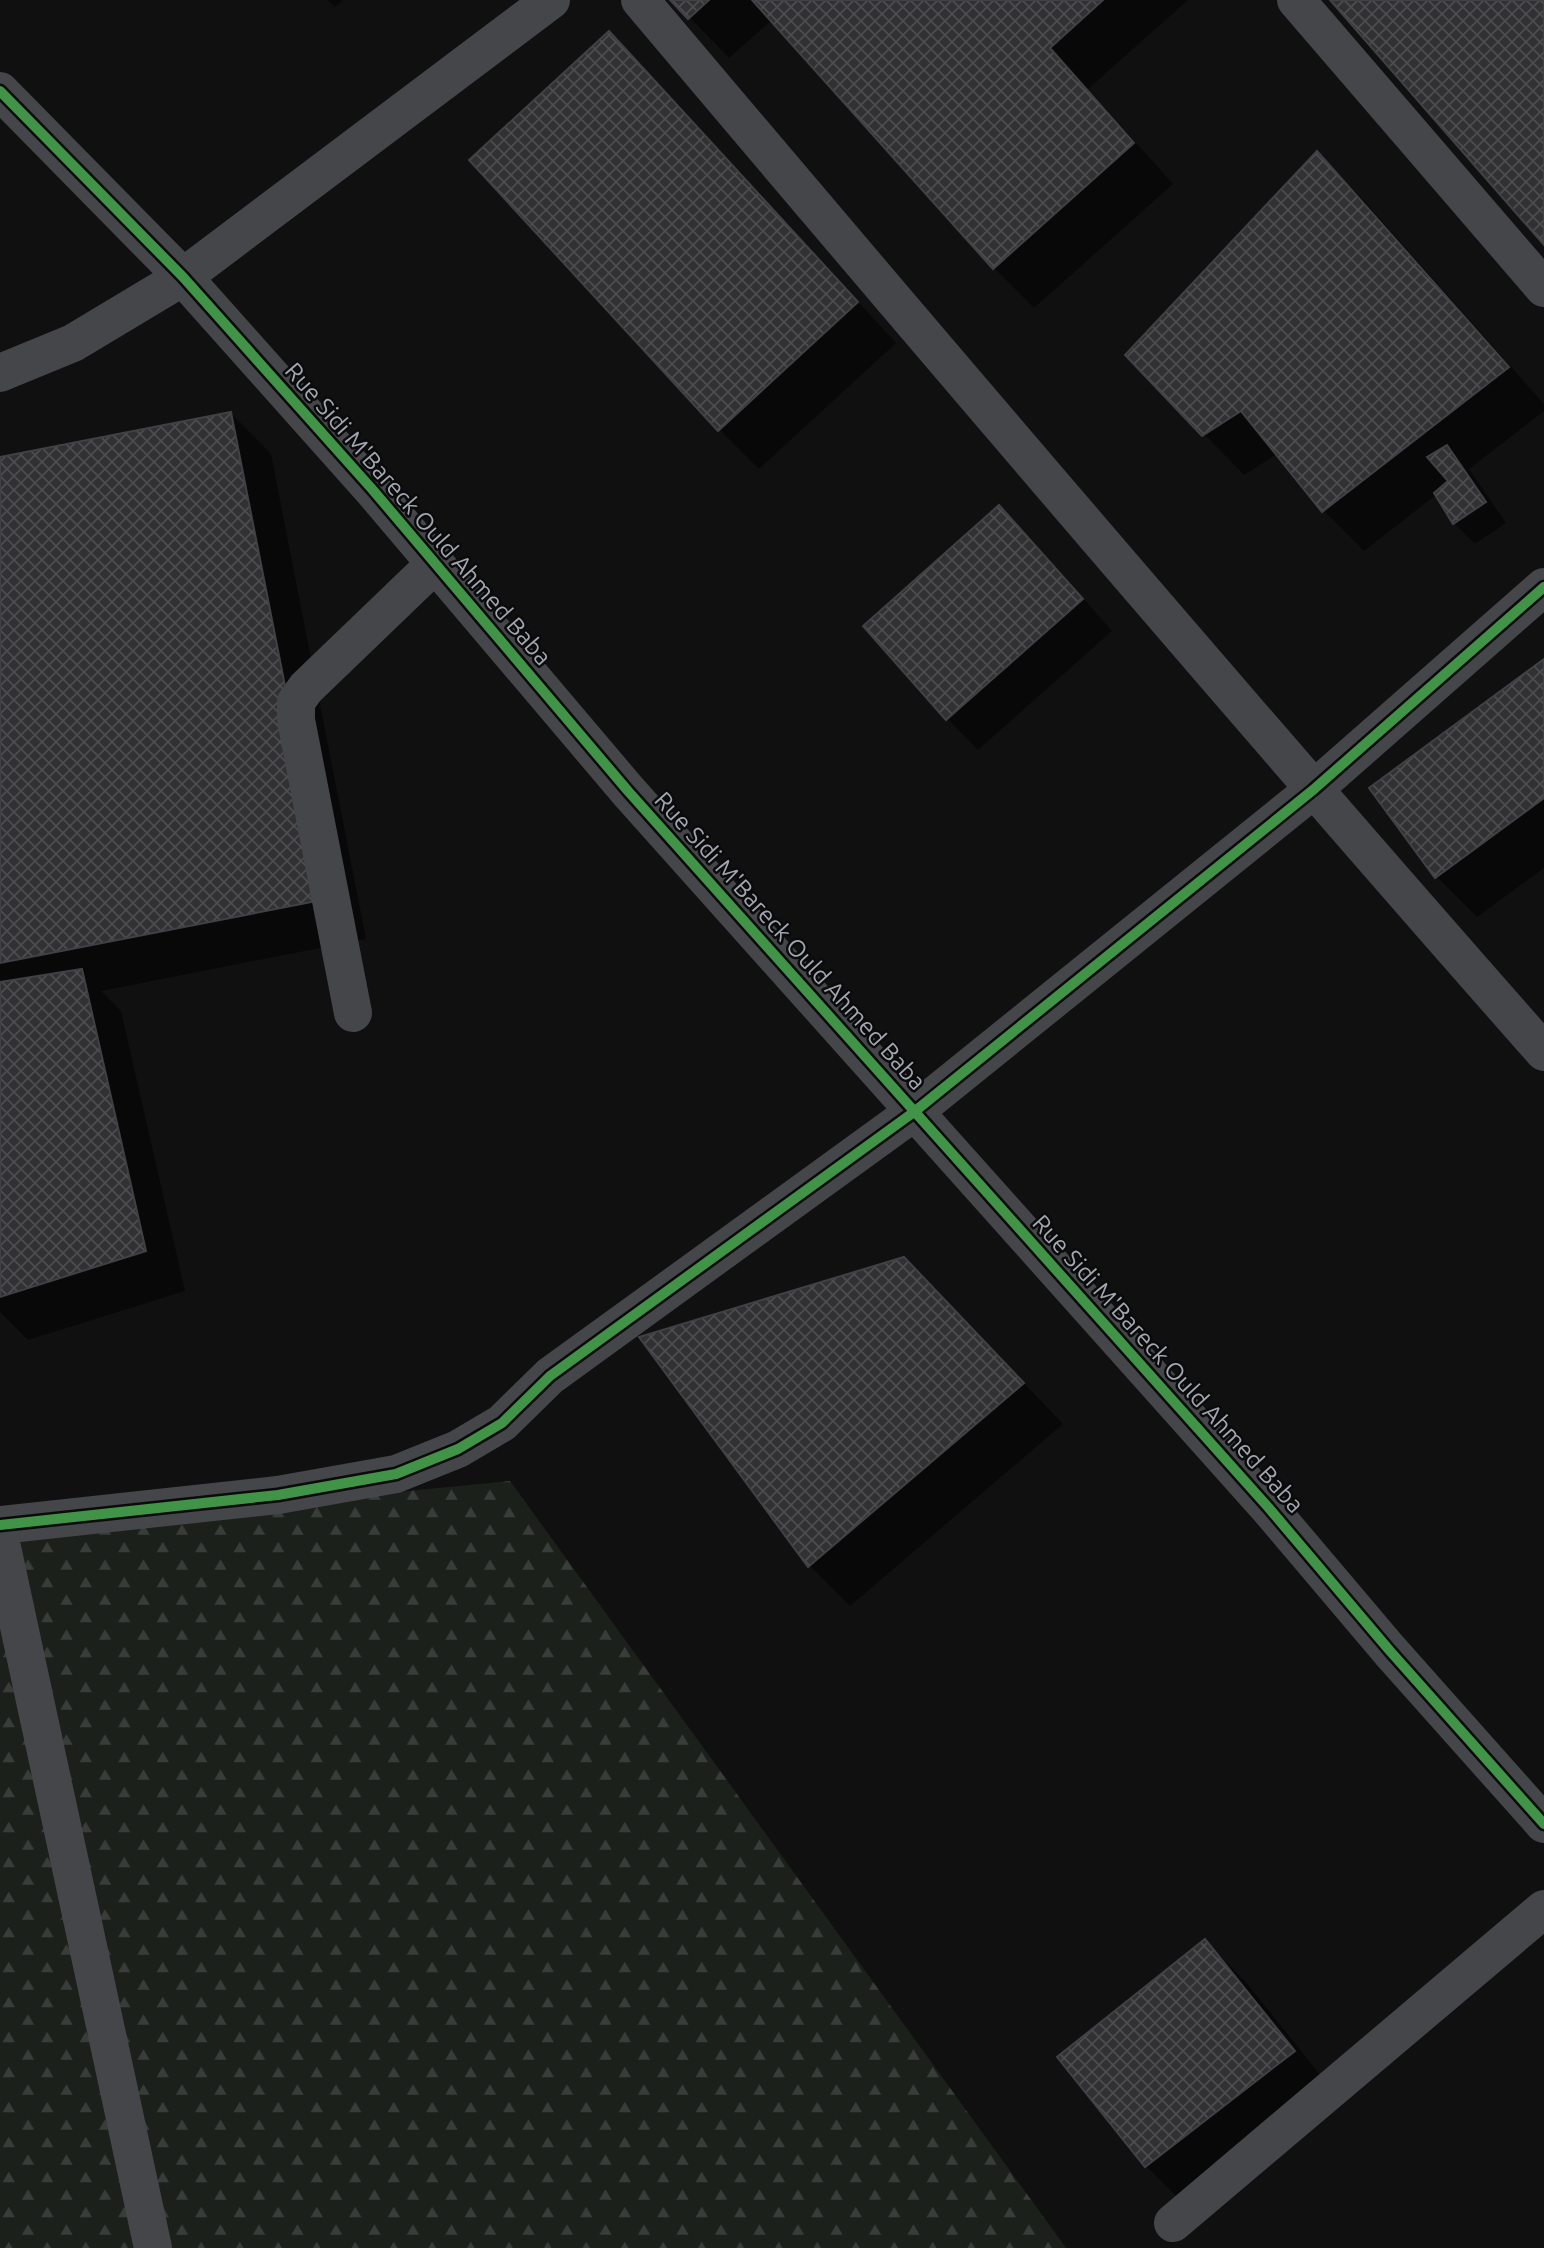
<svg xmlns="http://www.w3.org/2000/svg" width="1544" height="2248" font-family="Ubuntu,sans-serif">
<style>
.forest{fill:url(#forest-firs)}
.shadow{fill:#0007}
.building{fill:url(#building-cross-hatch);stroke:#404144;stroke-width:2}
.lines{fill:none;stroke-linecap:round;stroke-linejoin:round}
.minor{stroke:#454649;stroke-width:38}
.cycleway-casing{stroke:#0b0b0c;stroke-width:15}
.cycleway{stroke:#419447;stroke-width:10}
.labels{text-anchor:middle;stroke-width:5;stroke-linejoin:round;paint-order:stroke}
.street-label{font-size:24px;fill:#a2a6b1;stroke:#0b0b0c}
</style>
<defs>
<pattern id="forest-firs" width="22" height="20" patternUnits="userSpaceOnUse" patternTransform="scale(1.75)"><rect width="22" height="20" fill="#1b201b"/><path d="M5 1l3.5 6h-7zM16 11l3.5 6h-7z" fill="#393d3a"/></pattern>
<pattern id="building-cross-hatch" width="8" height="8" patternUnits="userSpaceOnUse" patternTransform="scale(1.75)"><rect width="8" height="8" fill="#313133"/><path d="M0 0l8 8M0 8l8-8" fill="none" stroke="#4c4c4e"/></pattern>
</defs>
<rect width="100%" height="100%" fill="#101011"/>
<!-- forest -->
<path class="forest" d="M 510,1481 L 1066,2248 L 0,2248 L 0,1531 Z"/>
<!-- shadow -->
<path class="shadow" d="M 328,0 L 343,0 L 335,7 Z
M 673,0 L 1188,0 L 1088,89 L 1173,184 L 1034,308 L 994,268 L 772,20 L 729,58 Z
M 609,34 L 649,74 L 896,343 L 759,469 L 719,429 Z
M 1317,154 L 1357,193 L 1544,404 L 1544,411 L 1469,469 L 1506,523 L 1475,544 L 1454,523 L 1437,494 L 1364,551 L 1324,511 L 1277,454 L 1244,475 L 1128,355 Z
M 231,413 L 271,454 L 366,939 L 101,991 L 121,1011 L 185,1291 L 28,1340 L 0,1312 L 0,458 Z
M 999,507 L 1030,538 L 1112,631 L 978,750 L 948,719 L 865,626 Z
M 1544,661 L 1544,868 L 1477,917 L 1437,877 L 1372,789 Z
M 944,1299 L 1063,1424 L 850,1606 L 810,1566 Z
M 1205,1941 L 1245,1981 L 1334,2092 L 1186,2206 L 1146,2166 Z"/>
<!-- building -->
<path class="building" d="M 670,0 L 709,0 L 688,19 Z
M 752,0 L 1103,0 L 1050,48 L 1134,143 L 993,269 Z
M 1330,0 L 1544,0 L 1544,245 Z
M 609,31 L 858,302 L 718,431 L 469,160 Z
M 1317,151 L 1509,367 L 1322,512 L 1241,411 L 1202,436 L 1125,355 Z
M 231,412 L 327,899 L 0,963 L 0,457 Z
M 1447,445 L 1486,502 L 1453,524 L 1434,493 L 1448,481 L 1427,457 Z
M 999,505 L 1083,599 L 946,720 L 863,626 Z
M 1544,659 L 1544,798 L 1435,878 L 1369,788 Z
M 82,969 L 146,1251 L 0,1297 L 0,982 Z
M 904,1257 L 1024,1383 L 808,1567 L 639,1337 Z
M 1205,1939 L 1295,2051 L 1145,2167 L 1057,2057 Z"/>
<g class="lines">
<!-- minor -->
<path class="minor" d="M 640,0 C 938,353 1238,705 1544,1052
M 1296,0 L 1544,288
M 0,91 L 183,277 L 372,489 L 628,791 L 1268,1507 L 1390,1651 L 1544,1824
M 0,373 L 73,343 L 183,277 L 551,0
M 353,1013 L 296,720 L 296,702 L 306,688 L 436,563
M 0,1525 L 278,1495 L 396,1474 L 458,1449 L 502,1423 L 550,1376 L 914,1112 L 1313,790 L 1544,587
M 0,1538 L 153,2248
M 1173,2223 L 1544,1909"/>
<defs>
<path id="cycleway" d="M 0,91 L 183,277 L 372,489 L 628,791 L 1268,1507 L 1390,1651 L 1544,1824
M 0,1525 L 278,1495 L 396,1474 L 458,1449 L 502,1423 L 550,1376 L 914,1112 L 1313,790 L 1544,587"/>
</defs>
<!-- cycleway casing -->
<use href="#cycleway" class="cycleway-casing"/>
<!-- cycleway -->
<use href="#cycleway" class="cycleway"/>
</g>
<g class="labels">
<!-- street labels -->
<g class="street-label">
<text transform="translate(418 514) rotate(49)" y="8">Rue Sidi M'Bareck Ould Ahmed Baba</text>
<text transform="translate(790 941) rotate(48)" y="8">Rue Sidi M'Bareck Ould Ahmed Baba</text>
<text transform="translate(1168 1364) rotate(48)" y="8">Rue Sidi M'Bareck Ould Ahmed Baba</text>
</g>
</g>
</svg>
